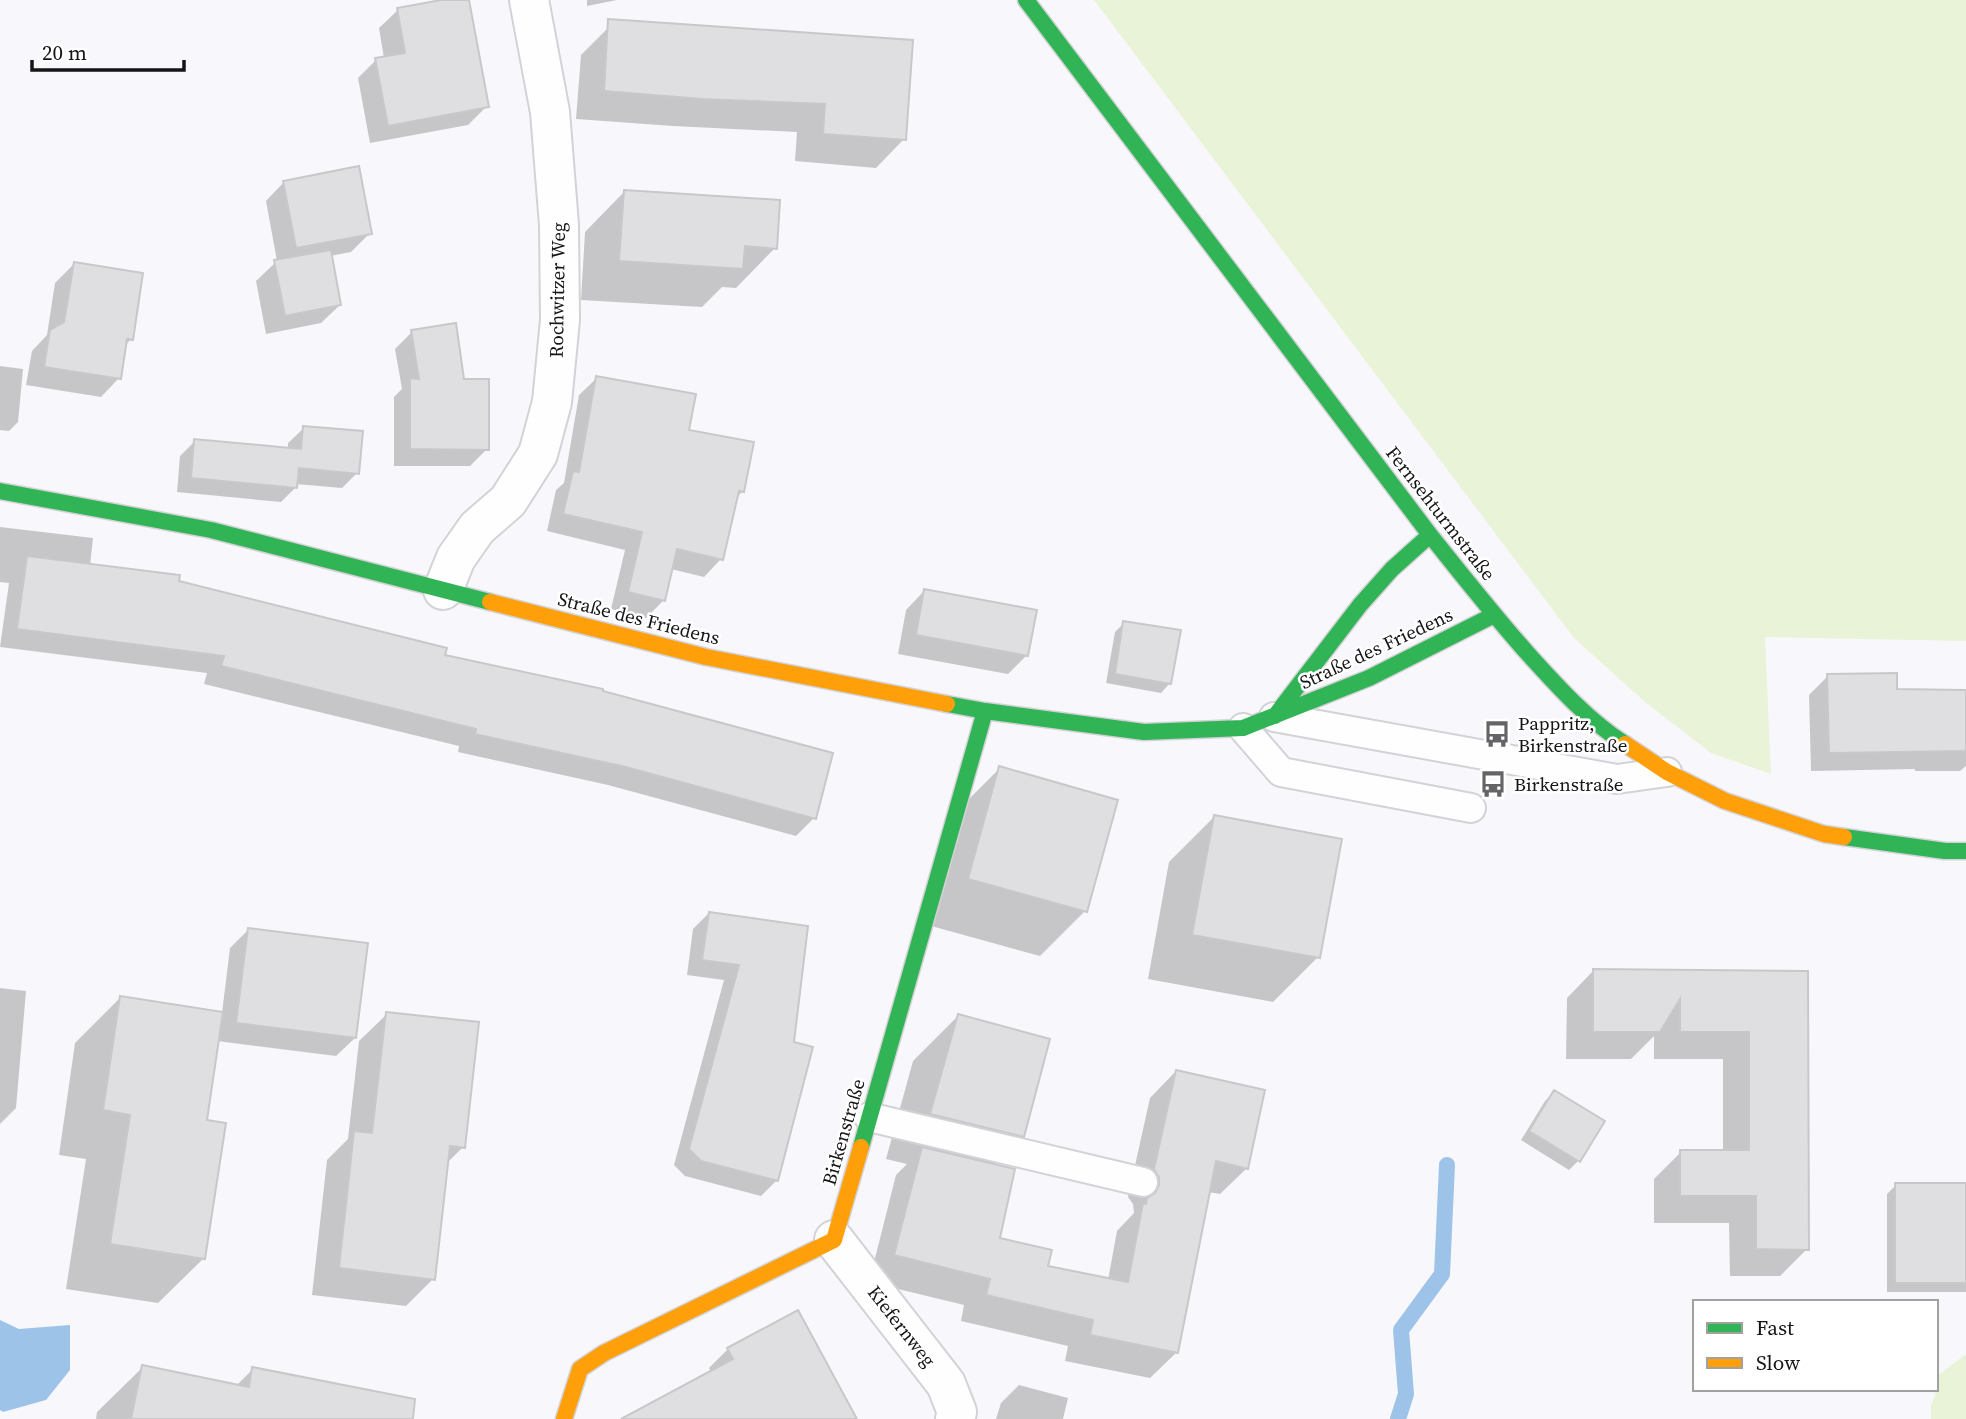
<svg xmlns="http://www.w3.org/2000/svg" width="1966" height="1419" font-family="'Source Serif 4',serif">
<style>
.green{fill:#e9f3d7}
.water{fill:#9dc3e8}
.shadow{fill:#0003}
.lines{fill:none;stroke-linecap:round;stroke-linejoin:round}
.stream{stroke:#9dc3e8;stroke-width:16}
.building{fill:#dfdfe2;stroke:#c8c8ca;stroke-width:2}
.lane-casing{stroke:#d3d2d6;stroke-width:32}
.street-casing{stroke:#d3d2d6;stroke-width:42}
.fast-casing{stroke:#d3d2d6;stroke-width:19}
.slow-casing{stroke:#d3d2d6;stroke-width:19}
.lane{stroke:#fefeff;stroke-width:28}
.street{stroke:#fefeff;stroke-width:38}
.fast{stroke:#30b455;stroke-width:16}
.slow{stroke:#ff9f0a;stroke-width:16}
.labels{text-anchor:middle;stroke-width:5;stroke-linejoin:round;paint-order:stroke}
.street-label{font-size:19px;fill:#151517;stroke:#fff}
.poi-label{font-size:19px;fill:#151517;stroke:#fff;text-anchor:start}
</style>
<rect width="100%" height="100%" fill="#f8f8fc"/>
<!-- green -->
<path class="green" d="M 1094,0 L 1966,0 L 1966,641 L 1765,637 L 1771,774 L 1711,753 L 1645,702 L 1574,638 Z
M 1966,1354 L 1966,1419 L 1931,1419 L 1931,1405 L 1936,1393 L 1928,1391 L 1930,1389 L 1936,1389 L 1937,1376 Z"/>
<!-- water -->
<path class="water" d="M 0,1320 L 19,1329 L 70,1325 L 70,1370 L 46,1400 L 3,1412 L 0,1410 Z"/>
<!-- shadow -->
<path class="shadow" d="M 450,0 L 467,0 L 487,106 L 468,125 L 370,143 L 358,78 L 376,60 L 384,58 L 379,28 L 398,10 Z
M 587,0 L 617,0 L 587,6 Z
M 609,27 L 799,34 L 904,139 L 876,168 L 795,161 L 797,132 L 673,126 L 576,119 L 581,55 Z
M 284,182 L 370,233 L 351,252 L 330,256 L 340,305 L 321,323 L 266,334 L 256,281 L 277,261 L 266,201 Z
M 624,192 L 775,248 L 736,288 L 722,287 L 702,307 L 581,300 L 585,232 Z
M 74,264 L 131,339 L 124,347 L 119,378 L 101,397 L 26,385 L 32,351 L 47,335 L 55,283 Z
M 412,332 L 463,381 L 487,449 L 470,466 L 394,466 L 394,397 L 402,389 L 395,349 Z
M 0,366 L 23,369 L 18,422 L 9,431 L 0,430 Z
M 597,378 L 687,431 L 743,491 L 736,498 L 721,559 L 704,577 L 671,569 L 664,600 L 646,618 L 611,609 L 625,550 L 547,531 L 556,490 L 564,483 L 579,395 Z
M 304,428 L 357,473 L 342,488 L 296,484 L 296,487 L 281,502 L 177,492 L 180,456 L 195,441 L 288,449 L 288,443 Z
M 0,527 L 93,538 L 90,566 L 177,582 L 443,656 L 814,818 L 796,836 L 608,785 L 458,752 L 459,746 L 204,684 L 207,673 L 0,647 L 9,583 L 0,582 Z
M 924,591 L 1027,655 L 1008,674 L 898,654 L 906,610 Z
M 1124,623 L 1170,683 L 1161,693 L 1106,683 L 1115,632 Z
M 1828,676 L 1895,691 L 1966,692 L 1966,766 L 1960,771 L 1915,771 L 1915,769 L 1811,771 L 1809,695 Z
M 1000,768 L 1085,911 L 1040,956 L 924,924 L 955,813 Z
M 1214,817 L 1318,957 L 1273,1002 L 1148,979 L 1169,862 Z
M 709,913 L 806,927 L 777,1180 L 761,1196 L 685,1176 L 674,1165 L 724,980 L 687,975 L 693,929 Z
M 249,929 L 355,1038 L 336,1056 L 217,1041 L 205,1121 L 204,1258 L 158,1303 L 66,1289 L 86,1159 L 59,1155 L 75,1043 L 120,998 L 222,1013 L 230,948 Z
M 1594,970 L 1806,973 L 1807,1249 L 1780,1276 L 1730,1276 L 1729,1223 L 1654,1223 L 1654,1179 L 1681,1152 L 1723,1152 L 1723,1059 L 1654,1059 L 1654,1036 L 1631,1059 L 1566,1059 L 1567,998 Z
M 0,988 L 26,991 L 16,1108 L 0,1124 Z
M 387,1014 L 463,1147 L 446,1164 L 433,1279 L 406,1306 L 312,1295 L 327,1160 L 348,1139 L 359,1041 Z
M 958,1016 L 1022,1136 L 992,1165 L 998,1239 L 1046,1267 L 1108,1280 L 1117,1231 L 1134,1213 L 1133,1204 L 1128,1197 L 1150,1098 L 1176,1071 L 1247,1168 L 1220,1194 L 1208,1192 L 1177,1352 L 1150,1378 L 1065,1361 L 1068,1346 L 961,1321 L 964,1305 L 869,1282 L 896,1175 L 907,1164 L 886,1159 L 913,1061 Z
M 1554,1092 L 1602,1122 L 1578,1161 L 1569,1170 L 1521,1140 L 1545,1101 Z
M 1896,1185 L 1966,1185 L 1966,1292 L 1887,1292 L 1887,1194 Z
M 728,1349 L 855,1419 L 624,1419 L 712,1373 L 709,1368 Z
M 143,1367 L 236,1386 L 253,1369 L 369,1419 L 96,1419 L 97,1412 Z
M 1019,1385 L 1068,1398 L 1063,1419 L 996,1419 L 1001,1403 Z"/>
<g class="lines">
<!-- stream -->
<path class="stream" d="M 1398,1419 L 1406,1394 L 1401,1330 L 1442,1274 L 1447,1165"/>
</g>
<!-- building -->
<path class="building" d="M 441,0 L 469,0 L 489,107 L 388,126 L 375,58 L 405,53 L 397,8 Z
M 608,19 L 913,40 L 906,140 L 823,134 L 825,104 L 702,99 L 604,91 Z
M 359,166 L 372,234 L 296,248 L 283,181 Z
M 624,190 L 780,200 L 777,249 L 745,246 L 743,269 L 619,261 Z
M 331,250 L 341,305 L 285,316 L 274,260 Z
M 74,262 L 143,273 L 133,340 L 127,339 L 121,379 L 44,367 L 50,330 L 64,322 Z
M 456,323 L 464,379 L 489,379 L 489,450 L 410,449 L 410,378 L 419,379 L 411,330 Z
M 596,376 L 696,394 L 689,430 L 754,442 L 744,492 L 739,491 L 723,560 L 677,549 L 665,601 L 628,592 L 642,532 L 563,514 L 573,471 L 579,472 Z
M 303,426 L 363,431 L 359,474 L 299,468 L 297,488 L 191,478 L 194,439 L 301,449 Z
M 27,556 L 180,575 L 179,581 L 447,648 L 445,655 L 603,689 L 603,691 L 833,753 L 816,819 L 626,767 L 475,734 L 476,729 L 221,666 L 224,656 L 17,629 Z
M 924,589 L 1037,610 L 1028,656 L 916,635 Z
M 1123,621 L 1181,630 L 1171,684 L 1115,674 Z
M 1897,673 L 1897,689 L 1966,690 L 1966,751 L 1829,753 L 1827,674 Z
M 999,766 L 1118,800 L 1087,912 L 968,879 Z
M 1214,815 L 1342,839 L 1320,958 L 1192,935 Z
M 709,912 L 808,926 L 794,1042 L 813,1047 L 778,1181 L 701,1161 L 689,1149 L 739,965 L 702,960 Z
M 248,928 L 368,943 L 356,1038 L 236,1023 Z
M 1593,969 L 1808,971 L 1809,1250 L 1756,1249 L 1756,1196 L 1680,1196 L 1680,1150 L 1749,1150 L 1749,1032 L 1680,1032 L 1680,999 L 1660,1032 L 1593,1032 Z
M 120,996 L 223,1012 L 207,1120 L 226,1123 L 205,1259 L 110,1244 L 130,1115 L 103,1110 Z
M 386,1012 L 479,1022 L 465,1148 L 450,1146 L 435,1280 L 339,1268 L 354,1131 L 372,1133 Z
M 958,1014 L 1050,1039 L 1024,1137 L 930,1114 Z
M 1176,1070 L 1265,1090 L 1248,1169 L 1216,1161 L 1178,1353 L 1090,1335 L 1093,1320 L 986,1295 L 990,1279 L 894,1255 L 922,1147 L 1015,1169 L 1000,1238 L 1052,1250 L 1048,1266 L 1128,1282 L 1143,1203 L 1146,1204 L 1147,1198 L 1155,1193 L 1159,1185 L 1159,1177 L 1154,1169 Z
M 1554,1090 L 1605,1121 L 1580,1162 L 1529,1131 Z
M 1895,1183 L 1966,1183 L 1966,1283 L 1895,1283 Z
M 798,1310 L 857,1419 L 621,1419 L 733,1359 L 727,1348 Z
M 142,1365 L 249,1387 L 252,1367 L 415,1399 L 413,1419 L 131,1419 Z"/>
<g class="lines">
<defs>
<path id="lane" d="M 1274,717 L 1617,779 L 1667,772
M 1243,728 L 1281,772 L 1471,808
M 869,1117 L 1143,1182"/>
<path id="street" d="M 443,590 L 456,558 L 477,528 L 508,501 L 538,454 L 552,402 L 560,320 L 559,225 L 550,112 L 529,0
M 834,1240 L 946,1384 L 957,1412 L 955,1419"/>
<path id="fast" d="M 1026,0 L 1430,535 C 1463,576 1495,617 1530,656 C 1559,688 1589,721 1625,744
M 0,491 L 211,530 L 490,602
M 947,704 L 985,711 L 1144,732 L 1243,728 L 1369,678 L 1494,615
M 1275,716 L 1360,605 L 1392,569 L 1430,535
M 1844,837 L 1945,851 L 1966,851
M 861,1147 L 985,711"/>
<path id="slow" d="M 490,602 L 706,657 L 947,704
M 1625,744 L 1667,772 L 1725,801 L 1824,834 L 1844,837
M 564,1419 L 580,1369 L 604,1353 L 834,1240 L 861,1147"/>
</defs>
<!-- lane casing -->
<use href="#lane" class="lane-casing"/>
<!-- street casing -->
<use href="#street" class="street-casing"/>
<!-- fast casing -->
<use href="#fast" class="fast-casing"/>
<!-- slow casing -->
<use href="#slow" class="slow-casing"/>
<!-- lane -->
<use href="#lane" class="lane"/>
<!-- street -->
<use href="#street" class="street"/>
<!-- fast -->
<use href="#fast" class="fast"/>
<!-- slow -->
<use href="#slow" class="slow"/>
</g>
<!-- icons -->
<defs>
<symbol id="bus-bare" viewBox="-9 -9 18 18"><path d="M-5-6H5V4H4V6H2V4H-2V6H-4V4H-5ZM-3.5-4V0h7V-4ZM-3.5 1.2v1.5H-2V1.2ZM2 1.2v1.5H3.5V1.2Z" fill="#646467" stroke="#fff" stroke-width="2.5" paint-order="stroke"/></symbol>
</defs>
<g fill-rule="evenodd">
<use href="#bus-bare" x="1478" y="715" width="38" height="38"/>
<use href="#bus-bare" x="1474" y="765" width="38" height="38"/>
</g>
<g class="labels">
<!-- street labels -->
<g class="street-label">
<text transform="translate(557 290) rotate(-89)" y="7">Rochwitzer Weg</text>
<text transform="translate(1441 513) rotate(52)" y="7">Fernsehturmstraße</text>
<text transform="translate(639 618) rotate(14)" y="7">Straße des Friedens</text>
<text transform="translate(1376 648) rotate(-25)" y="7">Straße des Friedens</text>
<text transform="translate(843 1132) rotate(-74)" y="7">Birkenstraße</text>
<text transform="translate(902 1326) rotate(52)" y="7">Kiefernweg</text>
</g>
<!-- poi labels -->
<g class="poi-label">
<text x="1518" y="730">Pappritz,<tspan x="1518" dy="22">Birkenstraße</tspan></text>
<text x="1514" y="791">Birkenstraße</text>
</g>
</g>
<!-- legend -->
<rect x="1693" y="1300" width="245" height="91" fill="#ffffff" stroke="#a1a1a2" stroke-width="2"/>
<rect x="1707" y="1323" width="35" height="10" fill="#30b455" stroke="#a1a1a2" stroke-width="2"/>
<text x="1756" y="1335" font-size="21" fill="#151517">Fast</text>
<rect x="1707" y="1358" width="35" height="10" fill="#ff9f0a" stroke="#a1a1a2" stroke-width="2"/>
<text x="1756" y="1370" font-size="21" fill="#151517">Slow</text>
<!-- scale -->
<path d="M32 60v10h152v-10" fill="none" stroke="#151517" stroke-width="3.5"/>
<text x="42" y="60" font-size="21" fill="#151517" stroke="#ffffff" stroke-width="5" paint-order="stroke">20 m</text>
</svg>
